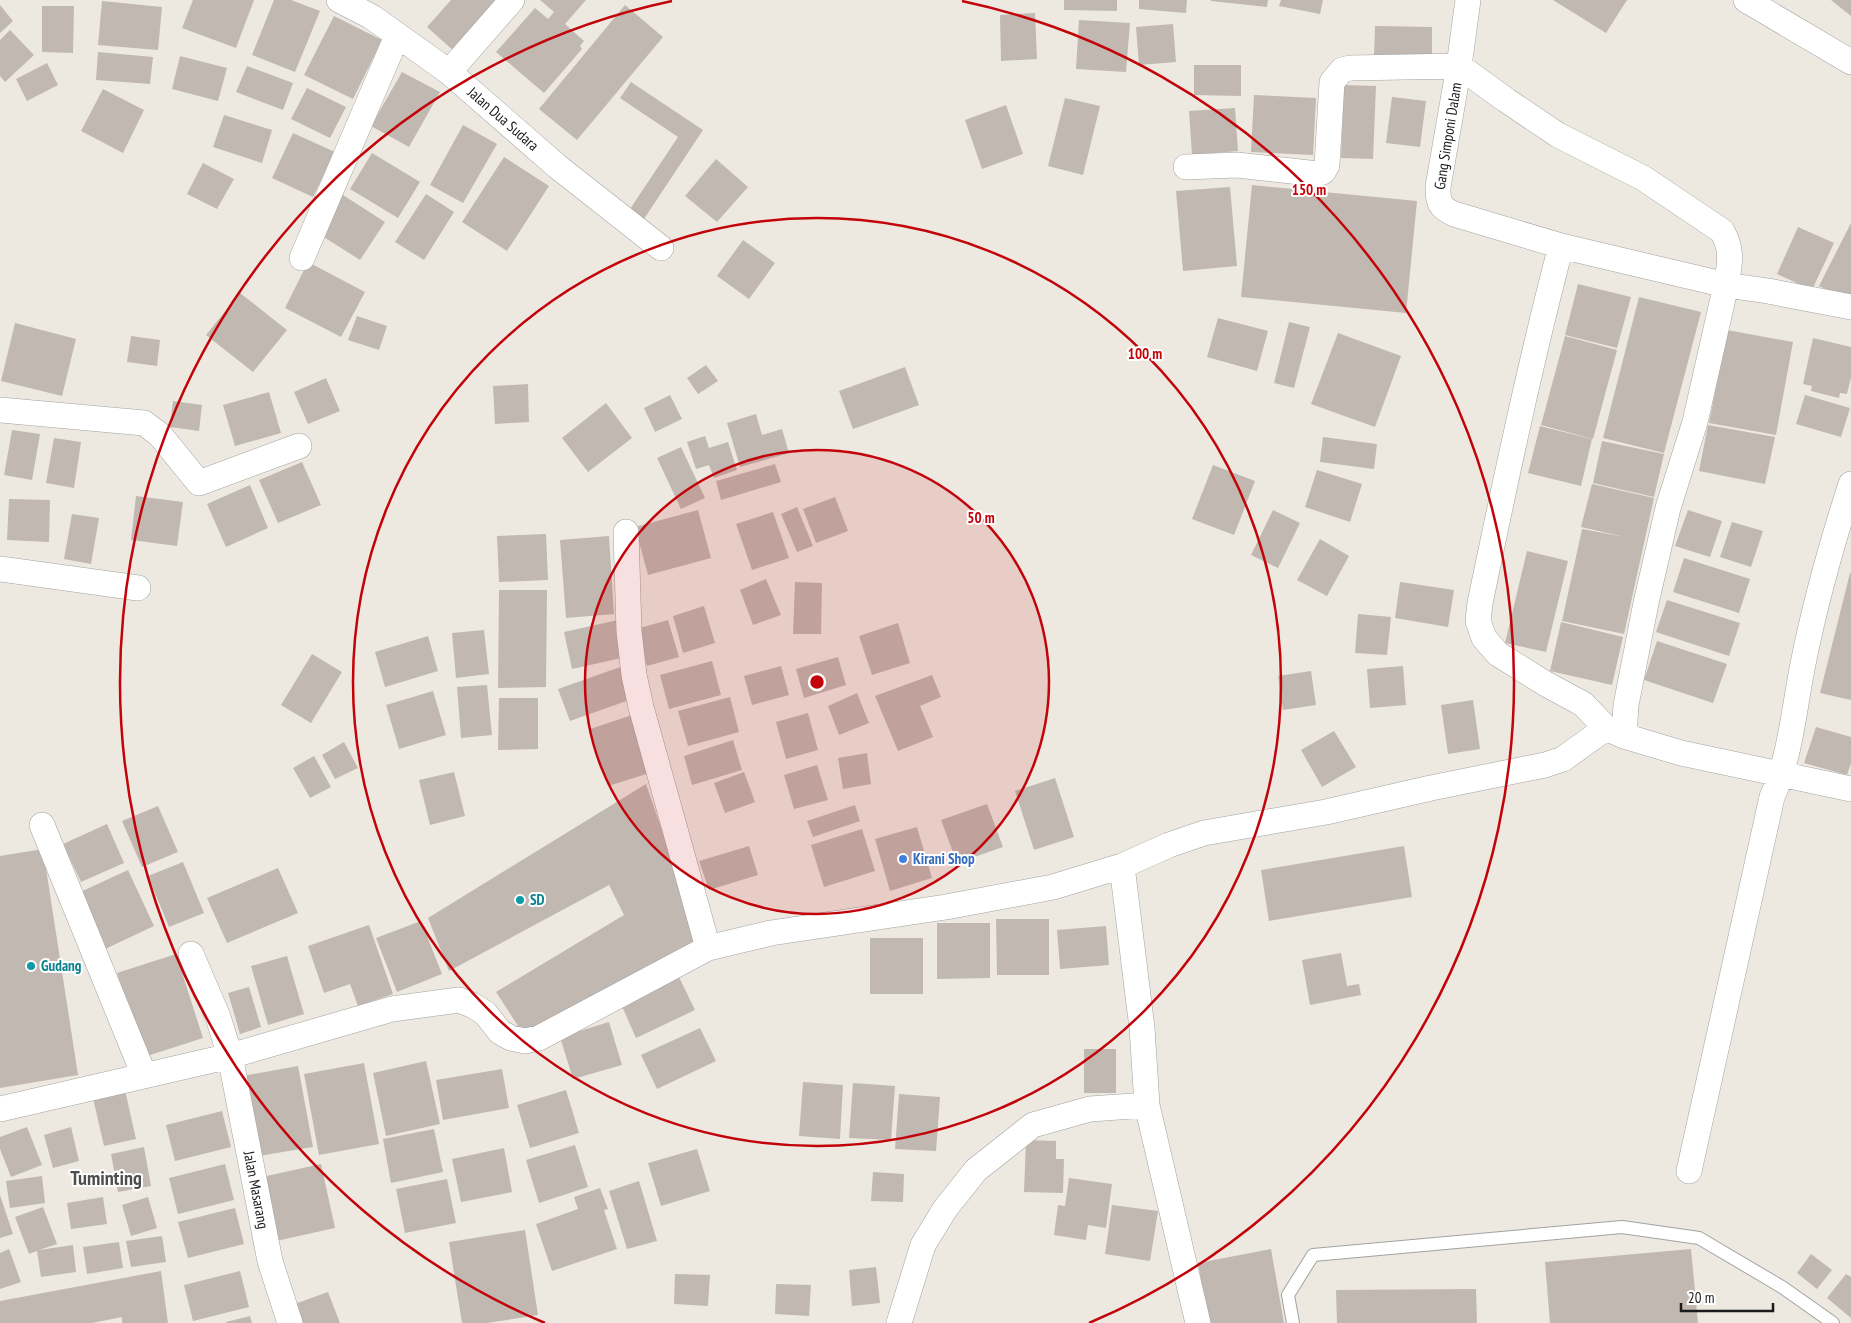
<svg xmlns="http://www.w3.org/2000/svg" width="1851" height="1323" font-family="'PT Sans Narrow',sans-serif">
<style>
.building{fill:#c1b8b1}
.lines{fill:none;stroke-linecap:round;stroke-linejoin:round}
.lane-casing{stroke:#a2a2a2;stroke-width:14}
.street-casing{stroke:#a2a2a2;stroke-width:26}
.lane{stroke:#fff;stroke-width:12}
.street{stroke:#fff;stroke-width:25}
.ring{fill:none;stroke:#c3030a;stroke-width:2.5}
.shop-dot{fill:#3f7fe0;stroke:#fff;stroke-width:2}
.culture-dot{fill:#0f9aa8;stroke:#fff;stroke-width:2}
.labels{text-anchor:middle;stroke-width:4;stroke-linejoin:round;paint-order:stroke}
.street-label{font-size:15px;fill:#1b1b1b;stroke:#fff}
.shop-label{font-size:15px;font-weight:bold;fill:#366cbe;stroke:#fff;text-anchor:start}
.culture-label{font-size:15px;font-weight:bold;fill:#0d838f;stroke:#fff;text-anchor:start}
.district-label{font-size:20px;font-weight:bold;fill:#4e4e4e;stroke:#fff}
.centre{fill:#c3030a;stroke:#fff;stroke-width:2.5}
.ring-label{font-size:15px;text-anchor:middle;font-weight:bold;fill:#c3030a;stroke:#fff;stroke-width:4;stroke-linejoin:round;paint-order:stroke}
</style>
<rect width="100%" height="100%" fill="#ede9e1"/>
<!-- building -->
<path class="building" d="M 193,0 L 254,0 L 236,48 L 182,28 Z
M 274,0 L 291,0 L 320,11 L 295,72 L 252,55 Z
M 451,0 L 495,0 L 500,4 L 456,53 L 427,27 Z
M 540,0 L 586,0 L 565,24 L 584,41 L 580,46 L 582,49 L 544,93 L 496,52 L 535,8 L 548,19 L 554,12 Z
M 1064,0 L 1117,0 L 1117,11 L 1064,10 Z
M 1139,0 L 1187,0 L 1186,13 L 1139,9 Z
M 1211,0 L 1268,0 L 1267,7 L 1211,1 Z
M 1281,0 L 1323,0 L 1320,14 L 1279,6 Z
M 1553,0 L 1627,0 L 1606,33 Z
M 1831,0 L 1851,0 L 1851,16 Z
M 102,1 L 162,7 L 158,50 L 98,45 Z
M 0,5 L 13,21 L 0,33 Z
M 625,5 L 663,37 L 577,140 L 539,109 Z
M 42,6 L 74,6 L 73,53 L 42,52 Z
M 1035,13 L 1037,59 L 1001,61 L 1000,15 Z
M 334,16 L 382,40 L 353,99 L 304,75 Z
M 1079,20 L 1130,23 L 1126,72 L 1076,69 Z
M 1173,24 L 1176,62 L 1139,65 L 1136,27 Z
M 1375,26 L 1432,27 L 1432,57 L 1374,56 Z
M 10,30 L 34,55 L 5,82 L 0,76 L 0,40 Z
M 98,52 L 153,57 L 150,84 L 96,80 Z
M 180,56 L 227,68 L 218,101 L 172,89 Z
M 47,63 L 58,85 L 27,101 L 16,79 Z
M 1194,65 L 1241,65 L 1241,96 L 1194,95 Z
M 247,66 L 293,83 L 283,110 L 236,92 Z
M 402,72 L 440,92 L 409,147 L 371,126 Z
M 631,82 L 703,130 L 644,219 L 630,209 L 678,137 L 620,98 Z
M 1344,85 L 1376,86 L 1373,159 L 1341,158 Z
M 307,88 L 346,107 L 330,138 L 291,119 Z
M 103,89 L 144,110 L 123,153 L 81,131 Z
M 1254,95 L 1316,98 L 1313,155 L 1251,152 Z
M 1392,97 L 1426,101 L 1420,147 L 1386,143 Z
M 1065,98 L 1100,106 L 1083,175 L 1048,166 Z
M 1006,105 L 1023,154 L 982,169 L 965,120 Z
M 1235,108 L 1238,151 L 1192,155 L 1189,111 Z
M 224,115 L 272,130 L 262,163 L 213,147 Z
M 463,125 L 497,144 L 463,203 L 430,185 Z
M 293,133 L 335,152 L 313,197 L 272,178 Z
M 372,153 L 420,182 L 398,218 L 350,189 Z
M 504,157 L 549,186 L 507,251 L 462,222 Z
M 716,159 L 748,187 L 717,222 L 685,196 Z
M 203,163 L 234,179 L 217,209 L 187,194 Z
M 1252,185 L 1417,201 L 1406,313 L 1241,297 Z
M 1230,187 L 1237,266 L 1183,271 L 1176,191 Z
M 426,194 L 454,212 L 424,260 L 395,242 Z
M 343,195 L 385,222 L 360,260 L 319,234 Z
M 1851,223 L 1851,301 L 1819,286 Z
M 1798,227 L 1834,243 L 1812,290 L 1777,274 Z
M 743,240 L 775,263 L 749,299 L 717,276 Z
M 308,262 L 365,292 L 341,337 L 285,308 Z
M 1578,284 L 1631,297 L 1617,348 L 1565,335 Z
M 240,293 L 287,330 L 253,372 L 206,335 Z
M 1639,297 L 1701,312 L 1664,453 L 1603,438 Z
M 357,316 L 387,326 L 379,350 L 348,340 Z
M 1218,318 L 1268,331 L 1257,371 L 1207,357 Z
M 1289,322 L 1310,327 L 1294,388 L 1274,383 Z
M 15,323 L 76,339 L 62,396 L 1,381 Z
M 1727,330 L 1793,342 L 1776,435 L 1709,423 Z
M 1338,333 L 1401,356 L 1375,427 L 1311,404 Z
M 131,336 L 160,340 L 157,366 L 127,362 Z
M 1565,336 L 1617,350 L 1593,439 L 1541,425 Z
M 1813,338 L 1851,347 L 1851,377 L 1847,394 L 1840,393 L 1839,398 L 1811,391 L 1812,386 L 1803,384 Z
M 706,365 L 718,381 L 698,394 L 687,378 Z
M 905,367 L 919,405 L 853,429 L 839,391 Z
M 326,378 L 340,411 L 308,424 L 294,392 Z
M 528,384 L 529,422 L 495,424 L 493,386 Z
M 269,392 L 281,433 L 235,446 L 223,405 Z
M 670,395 L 682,419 L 655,432 L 644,408 Z
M 1805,395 L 1850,408 L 1841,437 L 1796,424 Z
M 173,401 L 202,405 L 199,431 L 170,427 Z
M 606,403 L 632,438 L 588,472 L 562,438 Z
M 756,414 L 762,435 L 782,429 L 789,453 L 740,467 L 727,423 Z
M 1708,425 L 1775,437 L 1765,484 L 1699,471 Z
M 1540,426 L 1592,439 L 1581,486 L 1528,473 Z
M 12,430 L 40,434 L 32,480 L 4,475 Z
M 705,436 L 709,448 L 728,442 L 737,470 L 714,478 L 709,465 L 696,469 L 687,442 Z
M 1323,437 L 1377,444 L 1374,469 L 1320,462 Z
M 54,438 L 81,442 L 74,488 L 46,483 Z
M 1602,441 L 1664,454 L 1654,497 L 1593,483 Z
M 681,447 L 705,498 L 681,509 L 657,458 Z
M 302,462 L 321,505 L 278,523 L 259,480 Z
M 775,464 L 781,482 L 721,500 L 716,481 Z
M 1213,465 L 1255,481 L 1234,535 L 1192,519 Z
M 1317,470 L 1362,484 L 1350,522 L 1305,507 Z
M 1592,484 L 1654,498 L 1624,634 L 1562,621 L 1582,529 L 1625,537 L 1581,527 Z
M 250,485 L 268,528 L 226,547 L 207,504 Z
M 136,496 L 183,502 L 177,546 L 131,540 Z
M 835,497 L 848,531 L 816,543 L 803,509 Z
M 9,499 L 50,500 L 49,542 L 7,540 Z
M 797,507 L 813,546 L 797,552 L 781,514 Z
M 698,510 L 711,558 L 648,575 L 635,527 Z
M 1273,510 L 1300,523 L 1278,568 L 1251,555 Z
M 1688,510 L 1722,521 L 1710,557 L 1675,546 Z
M 773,512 L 789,558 L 752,570 L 736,524 Z
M 72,514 L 99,518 L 91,564 L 64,559 Z
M 1732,522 L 1763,531 L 1751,567 L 1720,557 Z
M 546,534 L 548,580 L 499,582 L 497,536 Z
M 609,536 L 614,614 L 566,618 L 560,540 Z
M 1320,539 L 1349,556 L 1327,596 L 1297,580 Z
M 1527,551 L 1568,561 L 1546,652 L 1505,643 Z
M 1684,558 L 1750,579 L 1739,613 L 1673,592 Z
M 1850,573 L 1851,573 L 1851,700 L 1820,693 Z
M 766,579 L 781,615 L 753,625 L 740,590 Z
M 795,582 L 822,583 L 821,634 L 793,634 Z
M 1400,582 L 1454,590 L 1448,627 L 1395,618 Z
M 499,590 L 547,590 L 546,687 L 498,688 Z
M 1667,600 L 1740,623 L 1729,656 L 1656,632 Z
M 704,606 L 715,643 L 683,653 L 673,616 Z
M 1358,614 L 1391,617 L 1387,655 L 1355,653 Z
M 618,620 L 626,657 L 572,669 L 564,632 Z
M 668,620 L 679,657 L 647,666 L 636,629 Z
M 1561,622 L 1623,637 L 1612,685 L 1550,671 Z
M 898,623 L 910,663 L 872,675 L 859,636 Z
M 484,630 L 489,674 L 456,678 L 452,633 Z
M 428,636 L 438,671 L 385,687 L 375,652 Z
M 1657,641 L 1727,664 L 1713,703 L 1644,680 Z
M 312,654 L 342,672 L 311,723 L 281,705 Z
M 838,657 L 846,685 L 804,698 L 796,669 Z
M 712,661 L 721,695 L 669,709 L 660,675 Z
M 623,666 L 635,698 L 570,721 L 558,689 Z
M 781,666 L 789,695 L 752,705 L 744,676 Z
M 1403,666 L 1406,705 L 1370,708 L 1367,669 Z
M 1311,671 L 1316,705 L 1283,710 L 1278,676 Z
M 932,675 L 941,697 L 920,706 L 933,737 L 898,751 L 875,696 Z
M 487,685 L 492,735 L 461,738 L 457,687 Z
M 433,691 L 446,735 L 399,749 L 386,705 Z
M 857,693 L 869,723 L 839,735 L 828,706 Z
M 730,697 L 739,732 L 688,746 L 678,711 Z
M 499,698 L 538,698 L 538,749 L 498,750 Z
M 1473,700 L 1480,749 L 1448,754 L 1441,705 Z
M 638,713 L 656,771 L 608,786 L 590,729 Z
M 808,713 L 818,750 L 786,759 L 776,722 Z
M 1816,727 L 1851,737 L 1851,763 L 1847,775 L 1804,763 Z
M 1334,731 L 1356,767 L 1322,787 L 1301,750 Z
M 733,740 L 742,770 L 692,785 L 684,756 Z
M 344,742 L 358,768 L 335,779 L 322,755 Z
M 867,753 L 871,784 L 843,789 L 838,758 Z
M 314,756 L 331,787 L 310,798 L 293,768 Z
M 817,765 L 828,800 L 794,809 L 784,775 Z
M 454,772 L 465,816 L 430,825 L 419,780 Z
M 744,772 L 755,802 L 725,813 L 714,783 Z
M 1055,778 L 1074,837 L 1034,850 L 1015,791 Z
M 646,784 L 702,946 L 524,1035 L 496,992 L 624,915 L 609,885 L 449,971 L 428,918 Z
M 987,804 L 1003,847 L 957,863 L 941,820 Z
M 855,805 L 860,821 L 813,837 L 807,821 Z
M 158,806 L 178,852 L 142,867 L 122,821 Z
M 107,824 L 124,863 L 81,882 L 63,844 Z
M 917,827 L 932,878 L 890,891 L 875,839 Z
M 862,829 L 875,871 L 824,887 L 811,845 Z
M 749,846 L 758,875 L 709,890 L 699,861 Z
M 1404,846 L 1412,897 L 1269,921 L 1261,870 Z
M 43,849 L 78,1075 L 0,1088 L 0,856 Z
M 183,862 L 204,913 L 169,927 L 148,876 Z
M 278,868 L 298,913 L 227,943 L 207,898 Z
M 128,870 L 154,926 L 103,950 L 76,894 Z
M 996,919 L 1049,919 L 1049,975 L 997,975 Z
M 421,921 L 442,974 L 397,992 L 376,938 Z
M 937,923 L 990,923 L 990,978 L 937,979 Z
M 369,925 L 393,994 L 358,1006 L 350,984 L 324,993 L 308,946 Z
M 1106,926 L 1109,965 L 1060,969 L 1057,930 Z
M 870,938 L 923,938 L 923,994 L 870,994 Z
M 1341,953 L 1347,986 L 1359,984 L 1361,995 L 1310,1005 L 1302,960 Z
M 176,954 L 203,1038 L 144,1057 L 117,973 Z
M 287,956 L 304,1014 L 268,1025 L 251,966 Z
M 679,977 L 695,1010 L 636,1038 L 621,1004 Z
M 249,987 L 261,1027 L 240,1034 L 228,993 Z
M 609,1022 L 622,1065 L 573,1079 L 560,1037 Z
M 700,1028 L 716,1061 L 657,1089 L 641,1055 Z
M 1084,1049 L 1116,1049 L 1116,1093 L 1084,1093 Z
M 426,1061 L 440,1124 L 386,1136 L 373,1073 Z
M 364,1063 L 379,1144 L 319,1155 L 304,1074 Z
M 298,1066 L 313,1147 L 252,1157 L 237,1077 Z
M 502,1069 L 509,1108 L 443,1120 L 436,1080 Z
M 803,1082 L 843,1085 L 840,1139 L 799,1136 Z
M 853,1083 L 895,1086 L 891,1140 L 849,1138 Z
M 125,1090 L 136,1139 L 104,1146 L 93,1098 Z
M 566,1090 L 579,1133 L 530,1148 L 517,1105 Z
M 899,1094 L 940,1097 L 936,1151 L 895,1149 Z
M 222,1111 L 231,1147 L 175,1161 L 166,1125 Z
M 27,1127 L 42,1165 L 11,1177 L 0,1149 L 0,1137 Z
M 71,1127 L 79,1161 L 53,1168 L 44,1135 Z
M 434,1129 L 443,1172 L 391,1183 L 383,1139 Z
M 1026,1140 L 1056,1141 L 1056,1159 L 1064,1159 L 1063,1193 L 1024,1192 Z
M 575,1145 L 588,1187 L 539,1203 L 526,1160 Z
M 144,1147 L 151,1186 L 118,1192 L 111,1154 Z
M 504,1148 L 512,1192 L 461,1202 L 452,1159 Z
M 697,1149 L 710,1191 L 661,1206 L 648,1163 Z
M 225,1164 L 234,1200 L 178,1214 L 169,1178 Z
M 321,1164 L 335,1228 L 276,1241 L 262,1177 Z
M 873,1172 L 904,1174 L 903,1202 L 871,1201 Z
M 42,1176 L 45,1203 L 10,1208 L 6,1181 Z
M 1069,1178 L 1112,1184 L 1106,1228 L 1088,1225 L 1086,1240 L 1054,1235 L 1058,1205 L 1065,1206 Z
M 447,1179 L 456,1223 L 405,1233 L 396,1189 Z
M 639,1181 L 657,1241 L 627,1249 L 609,1191 Z
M 600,1188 L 608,1209 L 604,1210 L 617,1249 L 552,1271 L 536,1224 L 578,1209 L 574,1197 Z
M 0,1195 L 13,1234 L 0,1238 Z
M 103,1197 L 107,1224 L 71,1229 L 67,1203 Z
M 148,1197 L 157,1228 L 131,1236 L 122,1205 Z
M 1112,1205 L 1158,1211 L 1150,1261 L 1105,1254 Z
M 43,1207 L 57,1244 L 39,1250 L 73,1245 L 76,1272 L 41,1277 L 37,1251 L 29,1254 L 15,1217 Z
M 235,1208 L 244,1244 L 188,1258 L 178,1222 Z
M 525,1230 L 538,1315 L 487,1323 L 462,1323 L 449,1242 Z
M 162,1236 L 166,1262 L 131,1267 L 126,1241 Z
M 119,1242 L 123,1268 L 87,1274 L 83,1247 Z
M 9,1249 L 21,1282 L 0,1289 L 0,1253 Z
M 1271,1249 L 1284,1323 L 1209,1323 L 1198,1263 Z
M 1691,1249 L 1698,1323 L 1550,1323 L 1545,1262 Z
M 1811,1254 L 1832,1270 L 1817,1289 L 1797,1273 Z
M 876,1267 L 880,1303 L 852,1306 L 849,1270 Z
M 161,1271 L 168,1323 L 122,1323 L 122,1317 L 92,1323 L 0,1323 L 0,1301 Z
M 240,1271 L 249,1307 L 193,1321 L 184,1285 Z
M 675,1274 L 710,1275 L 708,1306 L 674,1304 Z
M 1846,1274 L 1851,1277 L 1851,1318 L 1827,1298 Z
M 776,1284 L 811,1285 L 809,1316 L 775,1314 Z
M 1476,1289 L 1477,1323 L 1337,1323 L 1336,1290 Z
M 328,1292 L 340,1323 L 295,1323 L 289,1306 Z
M 250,1316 L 252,1323 L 226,1323 L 226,1322 Z"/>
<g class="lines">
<defs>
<path id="lane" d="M 1293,1323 L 1288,1295 L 1313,1255 L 1622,1227 L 1699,1238 L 1782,1287 L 1833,1323"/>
<path id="street" d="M 339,0 L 372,17 L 449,72 L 558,167 L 661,248
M 1468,0 L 1459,66 L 1438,187 C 1438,202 1439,207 1454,214 L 1561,246
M 1746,0 L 1851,62
M 449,72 L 512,0
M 1186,167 L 1237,165 L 1318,174 L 1323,172 L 1327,165 L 1332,82 L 1342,70 L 1350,68 L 1459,66 L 1506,100 L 1558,135 L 1643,178 L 1722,231 C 1733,250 1730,264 1726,285 L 1561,246 C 1530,364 1505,483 1480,603 L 1478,621 L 1484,638 L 1498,654 L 1546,684 L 1583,704 L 1606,728 L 1624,736 L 1681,753 L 1851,789
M 302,258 L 397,36
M 0,410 L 144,423 L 160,435 L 199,483 L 299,446
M 626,532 L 629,631 L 634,675 L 641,707 L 708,948
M 0,569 L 138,588
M 1624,736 L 1626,705 L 1646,603 L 1668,508 L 1695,422 L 1726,285 L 1768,291 L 1851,307
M 42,825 L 144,1075
M 1122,866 L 1142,1028 L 1147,1105 L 1198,1323
M 191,954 L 218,1017 L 230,1056 L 270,1261 L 290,1323
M 0,1109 L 230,1056 L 392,1009 L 459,1000 L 472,1005 L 485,1013 L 500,1032 L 511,1038 L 525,1041 L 539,1038 L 708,948 L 771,933 L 946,907 L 1053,887 L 1122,866 L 1169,845 L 1204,833 L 1326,812 L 1431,788 L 1545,765 L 1563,759 L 1606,728
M 1689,1171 L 1772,797 C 1791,755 1794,708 1803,664 C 1815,603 1832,543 1851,484
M 899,1323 L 923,1245 L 945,1209 L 976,1170 L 1033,1125 L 1090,1109 L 1147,1105"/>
</defs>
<!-- lane casing -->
<use href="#lane" class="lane-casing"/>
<!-- street casing -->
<use href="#street" class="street-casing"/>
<!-- lane -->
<use href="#lane" class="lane"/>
<!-- street -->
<use href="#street" class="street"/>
</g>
<!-- distance rings -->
<circle cx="817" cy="682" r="232" fill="#c3030a" fill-opacity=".12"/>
<g class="ring">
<circle cx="817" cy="682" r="232"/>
<circle cx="817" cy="682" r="464"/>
<path d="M545 1323A696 696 0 0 1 672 1M962 1A696 696 0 0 1 1089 1323"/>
</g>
<!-- markers -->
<circle class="shop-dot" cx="903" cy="859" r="5"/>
<g class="culture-dot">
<circle cx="520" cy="900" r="5"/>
<circle cx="31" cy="966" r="5"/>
</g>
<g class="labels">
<!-- street labels -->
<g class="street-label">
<text transform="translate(503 119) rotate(41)" y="5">Jalan Dua Sudara</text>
<text transform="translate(1448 136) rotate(-81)" y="5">Gang Simponi Dalam</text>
<text transform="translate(256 1190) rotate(79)" y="5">Jalan Masarang</text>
</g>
<!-- shop labels -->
<g class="shop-label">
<text x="913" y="864">Kirani Shop</text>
</g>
<!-- culture labels -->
<g class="culture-label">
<text x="530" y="905">SD</text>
<text x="41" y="971">Gudang</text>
</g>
<!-- district labels -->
<g class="district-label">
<text x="106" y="1185">Tuminting</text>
</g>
</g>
<circle cx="817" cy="682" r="8" class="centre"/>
<g class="ring-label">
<text x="1309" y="195">150 m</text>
<text x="1145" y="359">100 m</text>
<text x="981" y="523">50 m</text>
</g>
<!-- scale -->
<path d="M1681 1303v8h92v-8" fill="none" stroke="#1b1b1b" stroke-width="2.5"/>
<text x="1688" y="1303" font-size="15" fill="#1b1b1b" stroke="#ffffff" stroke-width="4" paint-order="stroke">20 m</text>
</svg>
